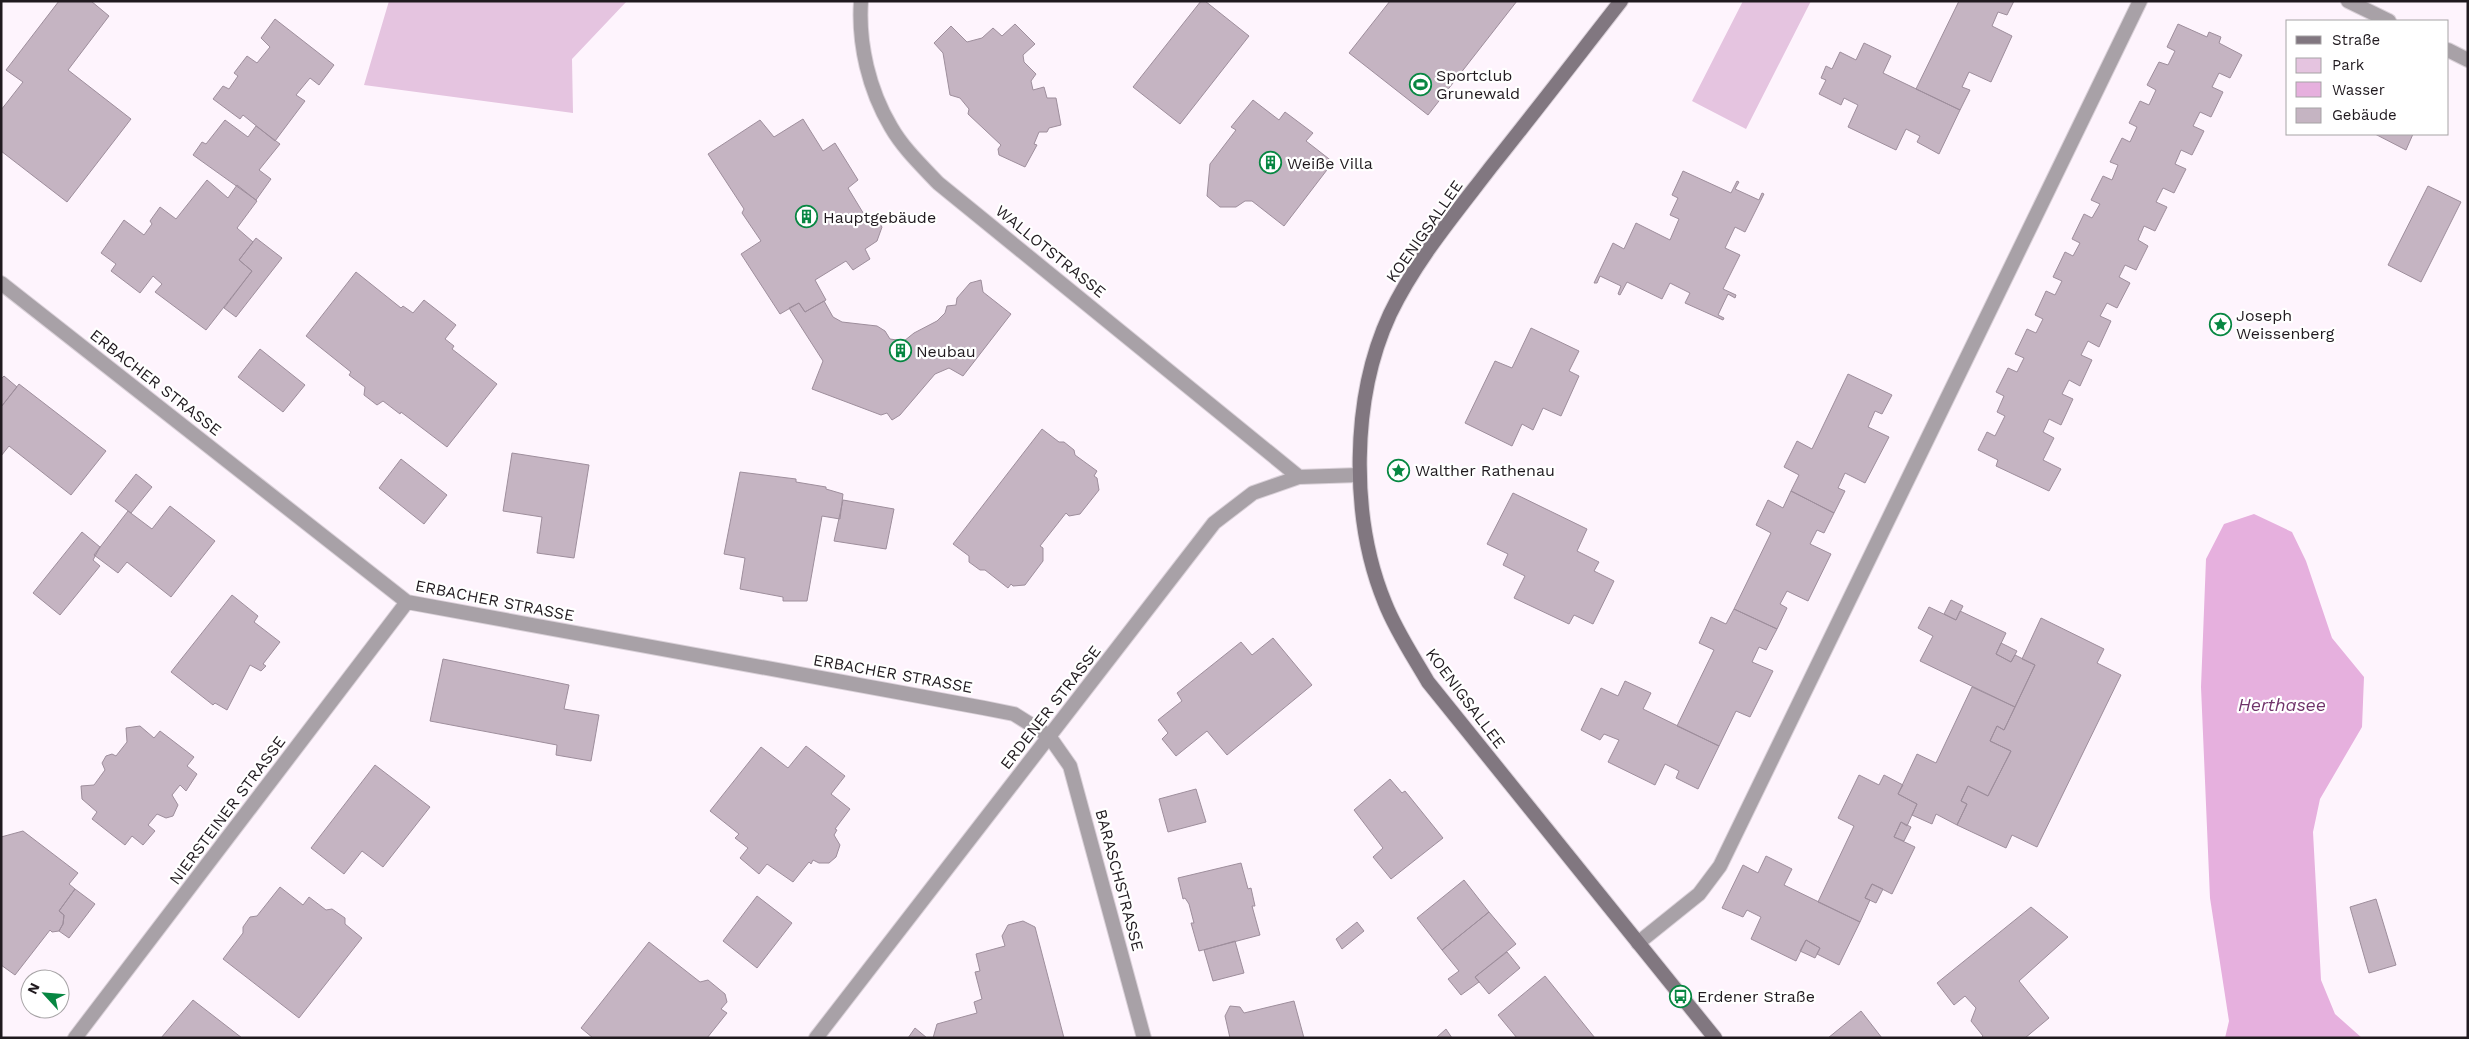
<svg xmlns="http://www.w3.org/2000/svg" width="2469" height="1039" font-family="'Work Sans',sans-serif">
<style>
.green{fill:#e5c4e0}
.water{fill:#e6b0de}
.building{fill:#c5b4c2;stroke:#9e8e9c}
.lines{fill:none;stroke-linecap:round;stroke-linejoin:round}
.service-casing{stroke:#dad1d9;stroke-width:16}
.minor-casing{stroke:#dad1d9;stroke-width:16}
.secondary-casing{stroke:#dad1d9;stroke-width:16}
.service{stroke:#a8a1a7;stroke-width:14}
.minor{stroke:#a8a1a7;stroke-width:14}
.secondary{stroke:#817780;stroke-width:14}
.labels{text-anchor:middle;stroke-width:4.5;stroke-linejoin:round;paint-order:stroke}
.poi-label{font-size:16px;fill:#201a1f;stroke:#fff;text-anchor:start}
.street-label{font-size:16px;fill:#201a1f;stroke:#fff}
.water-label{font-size:18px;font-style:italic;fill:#70326a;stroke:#fff}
</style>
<rect width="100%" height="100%" fill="#fef4fd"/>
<!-- green -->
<path class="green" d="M 389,1 L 627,1 L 572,59 L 573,113 L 364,85 Z
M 1743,1 L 1811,1 L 1746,129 L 1692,101 Z"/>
<!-- water -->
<path class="water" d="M 2254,514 L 2292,532 L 2306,561 L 2332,638 L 2364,677 L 2362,727 L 2320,799 L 2313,832 L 2321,980 L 2335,1014 L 2362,1038 L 2225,1038 L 2229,1021 L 2210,898 L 2201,687 L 2206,559 L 2224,524 Z"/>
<!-- building -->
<path class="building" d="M 59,1 L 91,1 L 109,16 L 68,70 L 131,119 L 67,202 L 1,151 L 1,110 L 23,82 L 6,70 Z
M 1201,1 L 1205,1 L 1249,36 L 1180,124 L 1133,87 Z
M 1390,1 L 1517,1 L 1428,115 L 1349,53 Z
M 1959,1 L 2014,1 L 2007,15 L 1998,12 L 1992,26 L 2012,36 L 1991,82 L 1969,72 L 1962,87 L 1970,90 L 1960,110 L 1916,89 Z
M 275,19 L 334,65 L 319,85 L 310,78 L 296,95 L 305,101 L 275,141 L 243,115 L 240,119 L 213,99 L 223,86 L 229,89 L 238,76 L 234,73 L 247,56 L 257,63 L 270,47 L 261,38 Z
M 1015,24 L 1035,44 L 1023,55 L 1024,62 L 1036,74 L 1031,81 L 1033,90 L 1044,87 L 1047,98 L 1056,98 L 1061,125 L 1049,128 L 1047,132 L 1039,132 L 1034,144 L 1037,145 L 1025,167 L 999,155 L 998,149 L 1001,145 L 968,114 L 969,109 L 960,98 L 950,95 L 943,53 L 934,43 L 951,26 L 967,42 L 982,38 L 993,28 L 1002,36 Z
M 2178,24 L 2207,37 L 2209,32 L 2221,37 L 2219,43 L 2242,55 L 2230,78 L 2219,73 L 2212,87 L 2223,92 L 2211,117 L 2200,112 L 2193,126 L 2204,131 L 2192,155 L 2181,150 L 2175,164 L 2186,169 L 2174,193 L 2163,188 L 2156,202 L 2167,207 L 2155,231 L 2144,226 L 2138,240 L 2148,246 L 2136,270 L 2125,265 L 2119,277 L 2130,283 L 2117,308 L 2107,303 L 2100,316 L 2111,321 L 2099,347 L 2088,341 L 2081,355 L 2092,360 L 2080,386 L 2069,380 L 2062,394 L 2073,399 L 2061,425 L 2049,419 L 2043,432 L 2054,438 L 2043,460 L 2061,469 L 2049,491 L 1996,466 L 1998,460 L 1978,450 L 1987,432 L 1995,436 L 2005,416 L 1997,412 L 2004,396 L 1996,392 L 2008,368 L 2017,372 L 2024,358 L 2015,354 L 2027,329 L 2036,333 L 2043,319 L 2035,315 L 2046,291 L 2055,295 L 2062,281 L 2053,277 L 2065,252 L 2073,256 L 2080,243 L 2072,239 L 2084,214 L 2092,218 L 2100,204 L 2091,200 L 2103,176 L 2112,180 L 2118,165 L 2110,162 L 2122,138 L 2130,142 L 2137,127 L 2129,123 L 2140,101 L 2149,105 L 2156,90 L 2147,85 L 2159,62 L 2168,65 L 2175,51 L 2167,47 Z
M 1864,43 L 1891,56 L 1883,73 L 1960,110 L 1939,154 L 1917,142 L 1920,136 L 1906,129 L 1896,150 L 1848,127 L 1858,105 L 1844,98 L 1841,105 L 1819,94 L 1826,80 L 1821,78 L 1826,66 L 1832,69 L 1840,52 L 1856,60 Z
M 1253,100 L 1279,120 L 1285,112 L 1313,133 L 1306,141 L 1333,162 L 1284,226 L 1252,201 L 1245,201 L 1236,207 L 1220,207 L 1207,196 L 1210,164 L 1236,130 L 1231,127 Z
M 803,119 L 823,151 L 835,143 L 858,180 L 848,188 L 865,216 L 875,217 L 882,227 L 877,241 L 865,249 L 870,259 L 853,270 L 846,261 L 815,280 L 826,300 L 805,312 L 799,303 L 780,314 L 741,254 L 761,241 L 742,213 L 744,209 L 708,154 L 760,120 L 774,137 Z
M 225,120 L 248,137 L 256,126 L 280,144 L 259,170 L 271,179 L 256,200 L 193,155 L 202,142 L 206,144 Z
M 2375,134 L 2413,134 L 2406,150 Z
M 1683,171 L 1731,193 L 1737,181 L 1739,182 L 1735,189 L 1759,200 L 1762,193 L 1764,194 L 1745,232 L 1735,227 L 1725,248 L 1740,255 L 1723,289 L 1736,295 L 1735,298 L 1728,294 L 1718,315 L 1724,318 L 1723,320 L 1685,303 L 1690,293 L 1670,283 L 1662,299 L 1627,282 L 1620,295 L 1618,294 L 1621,286 L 1600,276 L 1597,283 L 1594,283 L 1613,243 L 1624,249 L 1636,223 L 1670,240 L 1679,219 L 1670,215 L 1678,198 L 1672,195 Z
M 207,180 L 228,198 L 237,185 L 257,201 L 237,228 L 253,242 L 239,260 L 252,271 L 206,330 L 155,292 L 162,284 L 153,276 L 140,293 L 111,271 L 116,264 L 101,253 L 124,220 L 144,235 L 152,224 L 150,221 L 160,207 L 176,219 Z
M 2428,186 L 2461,202 L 2421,282 L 2388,265 Z
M 256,238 L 282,258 L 236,317 L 224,308 L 252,271 L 239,260 Z
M 356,272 L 401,308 L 403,306 L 413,313 L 424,300 L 456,325 L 445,339 L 454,346 L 452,349 L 497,384 L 447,447 L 401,412 L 400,414 L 383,401 L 377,405 L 364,395 L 365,387 L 349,375 L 351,372 L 306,336 Z
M 981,280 L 983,292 L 1011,314 L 963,376 L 949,368 L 935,374 L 900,415 L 892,420 L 887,413 L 881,415 L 812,389 L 823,361 L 789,308 L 799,303 L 805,312 L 824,301 L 833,317 L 842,322 L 877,326 L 885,331 L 890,339 L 904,341 L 914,333 L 937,321 L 945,313 L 947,306 L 956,305 L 957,298 L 970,283 Z
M 1531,328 L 1579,351 L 1569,371 L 1579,376 L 1561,416 L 1543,408 L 1533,430 L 1522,424 L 1512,446 L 1465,423 L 1495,361 L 1512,368 Z
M 260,349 L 305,385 L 283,412 L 238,377 Z
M 1848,374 L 1892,395 L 1882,414 L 1875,411 L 1868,427 L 1889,437 L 1865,483 L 1845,473 L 1838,488 L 1845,491 L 1834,513 L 1791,491 L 1799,475 L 1784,467 L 1797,441 L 1812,449 Z
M 4,376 L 17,387 L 1,407 L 1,379 Z
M 19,384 L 106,451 L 71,495 L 9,446 L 1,456 L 1,407 Z
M 1042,429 L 1059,442 L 1064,442 L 1074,450 L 1075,455 L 1097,471 L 1094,476 L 1097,478 L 1099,490 L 1080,514 L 1069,516 L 1066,513 L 1040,546 L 1043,548 L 1043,561 L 1025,585 L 1013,586 L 1011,584 L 1008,588 L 985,570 L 980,570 L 969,562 L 969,556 L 953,544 Z
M 512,453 L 589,465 L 574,558 L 537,553 L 542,517 L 503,511 Z
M 401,459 L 447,495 L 424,524 L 379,488 Z
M 740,472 L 796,479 L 796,482 L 826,487 L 826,489 L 843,494 L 840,519 L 822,516 L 807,601 L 783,601 L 783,597 L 740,589 L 745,558 L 724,554 Z
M 136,474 L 152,487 L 131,513 L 115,501 Z
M 1791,491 L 1834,513 L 1824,533 L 1817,530 L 1810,544 L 1831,554 L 1808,601 L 1787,591 L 1780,604 L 1787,608 L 1777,629 L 1734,609 L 1771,533 L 1756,525 L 1768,500 L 1783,508 Z
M 1513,493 L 1587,529 L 1577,551 L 1599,562 L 1594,571 L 1614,581 L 1593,624 L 1574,615 L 1569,624 L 1514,598 L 1525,576 L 1503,565 L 1508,554 L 1487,544 Z
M 843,500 L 894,509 L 886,549 L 834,541 Z
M 170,506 L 215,541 L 171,597 L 127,562 L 118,573 L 94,555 L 128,511 L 152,529 Z
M 82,532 L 100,547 L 93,560 L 100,566 L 60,615 L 33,593 Z
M 232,595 L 258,616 L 254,622 L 280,642 L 263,664 L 266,666 L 261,671 L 250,665 L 227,710 L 215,703 L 213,705 L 171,672 Z
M 1951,600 L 1963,606 L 1956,620 L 1944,614 Z
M 1929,607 L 1956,620 L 1960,611 L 2006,633 L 1996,654 L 2011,662 L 2015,655 L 2035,665 L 2015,707 L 1920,661 L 1933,636 L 1918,628 Z
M 1734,609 L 1777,629 L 1766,650 L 1759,647 L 1752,662 L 1773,671 L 1750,717 L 1736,711 L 1719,746 L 1677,726 L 1714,650 L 1699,643 L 1711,617 L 1726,624 Z
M 2041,618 L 2104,649 L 2097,663 L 2121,675 L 2037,847 L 2012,835 L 2006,848 L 1957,825 L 1967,804 L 1961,801 L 1968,786 L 1988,796 L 2011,751 L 1990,741 L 1997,726 L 2004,730 L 2035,665 L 2022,659 Z
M 1273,638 L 1312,685 L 1227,755 L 1207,731 L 1176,756 L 1162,739 L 1168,733 L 1158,720 L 1182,701 L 1177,693 L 1241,642 L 1252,655 Z
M 2001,643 L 2017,651 L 2011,662 L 1996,654 Z
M 443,659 L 569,685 L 564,709 L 599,715 L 591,761 L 556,755 L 557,745 L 430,721 Z
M 1625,681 L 1651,693 L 1643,709 L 1719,746 L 1698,789 L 1676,778 L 1679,771 L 1665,764 L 1655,785 L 1608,762 L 1619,740 L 1604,734 L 1600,740 L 1581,730 L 1601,688 L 1618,696 Z
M 1972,687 L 2015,707 L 2004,730 L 1997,726 L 1990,741 L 2011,751 L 1988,796 L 1968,786 L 1961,801 L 1967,804 L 1957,825 L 1936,814 L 1932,824 L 1912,815 L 1917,804 L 1898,794 L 1917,754 L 1936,763 Z
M 140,726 L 154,738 L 160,731 L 194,757 L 187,766 L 197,774 L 186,791 L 180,785 L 172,795 L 178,805 L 173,816 L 166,818 L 157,814 L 148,825 L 155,831 L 143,845 L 132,836 L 125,845 L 92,819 L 97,812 L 82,799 L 81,786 L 94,785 L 105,770 L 102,763 L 106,756 L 112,754 L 116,756 L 127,742 L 126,728 Z
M 806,746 L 845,776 L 831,794 L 850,809 L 835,829 L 837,830 L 834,835 L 840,845 L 836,857 L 829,863 L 819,863 L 813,860 L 811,864 L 809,862 L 793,882 L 767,864 L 759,874 L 740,858 L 748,848 L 735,838 L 739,834 L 710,811 L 761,747 L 788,768 Z
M 375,765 L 430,807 L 383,867 L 362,851 L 344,874 L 311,848 Z
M 1859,775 L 1879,785 L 1884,775 L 1903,785 L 1898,794 L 1917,804 L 1907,826 L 1901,822 L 1894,837 L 1915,847 L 1892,894 L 1872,884 L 1865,898 L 1870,900 L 1860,922 L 1818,902 L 1854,826 L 1838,818 Z
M 1390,779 L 1402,793 L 1405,791 L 1443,838 L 1391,879 L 1373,857 L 1383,848 L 1354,810 Z
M 1196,789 L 1206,822 L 1168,832 L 1159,799 Z
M 1901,822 L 1911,827 L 1904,841 L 1894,837 Z
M 23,831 L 78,873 L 69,884 L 75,889 L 59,911 L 64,915 L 63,924 L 59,931 L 52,932 L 50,930 L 15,975 L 1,965 L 1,837 Z
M 1766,856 L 1792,869 L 1784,885 L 1860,922 L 1839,965 L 1817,954 L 1820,948 L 1806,940 L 1796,961 L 1751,939 L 1761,917 L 1747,910 L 1743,917 L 1722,908 L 1743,865 L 1758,873 Z
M 1241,863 L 1248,889 L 1251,888 L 1255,906 L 1252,906 L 1260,935 L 1199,951 L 1191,923 L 1194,923 L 1189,904 L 1185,898 L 1183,899 L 1178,878 Z
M 1464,880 L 1489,912 L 1442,950 L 1417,918 Z
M 1872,884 L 1883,889 L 1876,903 L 1865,898 Z
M 280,887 L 303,905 L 309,897 L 326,910 L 332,909 L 345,918 L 345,924 L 362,938 L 299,1018 L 223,959 L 243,933 L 243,927 L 250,917 L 257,916 Z
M 75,889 L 95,904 L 69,938 L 59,931 L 63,924 L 64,915 L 59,911 Z
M 757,896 L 792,923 L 757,968 L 723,941 Z
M 2376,899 L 2396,965 L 2369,973 L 2350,907 Z
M 2031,907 L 2068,937 L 2019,981 L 2049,1018 L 2025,1038 L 1981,1038 L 1983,1036 L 1971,1021 L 1976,1008 L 1965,996 L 1954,1005 L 1937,983 Z
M 1489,912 L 1516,944 L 1475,977 L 1479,982 L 1461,995 L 1448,979 L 1459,971 L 1442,950 Z
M 1023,921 L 1035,927 L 1064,1038 L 933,1038 L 937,1024 L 977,1013 L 974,1002 L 982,999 L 975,972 L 980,971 L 976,954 L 1005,946 L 1002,936 L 1008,925 Z
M 1357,922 L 1364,931 L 1342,949 L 1336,939 Z
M 1806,940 L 1820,948 L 1815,958 L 1800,951 Z
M 1235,941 L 1244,973 L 1213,981 L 1204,950 Z
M 649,942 L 700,982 L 708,980 L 725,994 L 727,1002 L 721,1009 L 727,1013 L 707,1038 L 593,1038 L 581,1028 Z
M 1507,952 L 1520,968 L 1489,994 L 1475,977 Z
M 1545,976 L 1595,1038 L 1517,1038 L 1498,1015 Z
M 193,1000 L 242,1038 L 161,1038 Z
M 1294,1001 L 1304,1038 L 1230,1038 L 1225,1016 L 1230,1006 L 1240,1007 L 1244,1013 Z
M 1861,1011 L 1882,1038 L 1828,1038 Z
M 915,1028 L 927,1038 L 908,1038 Z
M 1446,1029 L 1452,1038 L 1436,1038 Z"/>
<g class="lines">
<defs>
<path id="service" d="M 1638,943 L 1699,894 L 1720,866 L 2140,1"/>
<path id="minor" d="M 861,1 C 858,44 869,90 891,127 C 903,148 921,165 938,183 L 1299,477
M 2348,1 L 2389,21
M 2448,50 L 2468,60
M 1,283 L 407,602 L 984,708 L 1014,714 L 1049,736 L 1070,766 L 1144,1038
M 75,1038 L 407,602
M 816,1038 L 1214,523 L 1253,493 L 1299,477 L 1359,475"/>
<path id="secondary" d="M 1621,1 C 1578,56 1535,112 1491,167 C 1455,214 1416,260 1390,314 C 1351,398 1350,518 1385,603 C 1396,631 1413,656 1428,682 L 1715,1038"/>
</defs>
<!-- service casing -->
<use href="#service" class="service-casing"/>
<!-- minor casing -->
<use href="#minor" class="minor-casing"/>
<!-- secondary casing -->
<use href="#secondary" class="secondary-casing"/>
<!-- service -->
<use href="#service" class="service"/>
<!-- minor -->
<use href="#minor" class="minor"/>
<!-- secondary -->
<use href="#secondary" class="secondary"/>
</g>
<!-- icons -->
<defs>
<symbol id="stadium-ring" viewBox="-11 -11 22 22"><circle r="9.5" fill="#fff" stroke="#078742" stroke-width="1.5"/><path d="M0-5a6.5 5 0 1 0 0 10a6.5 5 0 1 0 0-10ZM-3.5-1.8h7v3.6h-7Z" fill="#078742"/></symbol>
<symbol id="building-ring" viewBox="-11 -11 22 22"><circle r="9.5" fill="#fff" stroke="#078742" stroke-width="1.5"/><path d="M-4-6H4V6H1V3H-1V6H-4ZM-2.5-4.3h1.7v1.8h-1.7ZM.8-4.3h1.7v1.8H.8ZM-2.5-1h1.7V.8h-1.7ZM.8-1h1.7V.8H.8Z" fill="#078742"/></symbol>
<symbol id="sight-ring" viewBox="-11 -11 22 22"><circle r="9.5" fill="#fff" stroke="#078742" stroke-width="1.5"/><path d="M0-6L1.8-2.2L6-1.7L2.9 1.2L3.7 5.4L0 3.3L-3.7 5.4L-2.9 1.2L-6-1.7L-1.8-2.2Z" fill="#078742"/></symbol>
<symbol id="bus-ring" viewBox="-11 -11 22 22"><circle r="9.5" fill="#fff" stroke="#078742" stroke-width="1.5"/><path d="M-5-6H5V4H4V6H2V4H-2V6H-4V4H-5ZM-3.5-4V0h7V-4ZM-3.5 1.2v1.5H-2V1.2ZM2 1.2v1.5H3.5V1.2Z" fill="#078742"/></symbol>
</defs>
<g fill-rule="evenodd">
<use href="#stadium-ring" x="1408" y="72" width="25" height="25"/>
<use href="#building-ring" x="1258" y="150" width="25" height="25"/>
<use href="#building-ring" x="794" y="204" width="25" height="25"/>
<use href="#sight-ring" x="2208" y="312" width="25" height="25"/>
<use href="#building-ring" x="888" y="338" width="25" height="25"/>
<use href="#sight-ring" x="1386" y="458" width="25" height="25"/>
<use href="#bus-ring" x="1668" y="984" width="25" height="25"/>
</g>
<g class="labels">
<!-- poi labels -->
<g class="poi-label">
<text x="1436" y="81">Sportclub<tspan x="1436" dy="18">Grunewald</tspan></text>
<text x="1287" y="169">Weiße Villa</text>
<text x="823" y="223">Hauptgebäude</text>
<text x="2236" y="321">Joseph<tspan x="2236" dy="18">Weissenberg</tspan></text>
<text x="916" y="357">Neubau</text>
<text x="1415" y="476">Walther Rathenau</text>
<text x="1697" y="1002">Erdener Straße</text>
</g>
<!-- street labels -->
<g class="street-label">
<text transform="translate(1424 231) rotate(-55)" y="6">KOENIGSALLEE</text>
<text transform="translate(1051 251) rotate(39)" y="6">WALLOTSTRASSE</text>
<text transform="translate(156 382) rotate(38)" y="6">ERBACHER STRASSE</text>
<text transform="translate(495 600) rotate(11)" y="6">ERBACHER STRASSE</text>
<text transform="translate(893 673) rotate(10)" y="6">ERBACHER STRASSE</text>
<text transform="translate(1466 698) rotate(53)" y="6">KOENIGSALLEE</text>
<text transform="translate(1050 707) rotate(-52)" y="6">ERDENER STRASSE</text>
<text transform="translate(227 810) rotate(-53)" y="6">NIERSTEINER STRASSE</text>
<text transform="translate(1120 880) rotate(75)" y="6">BARASCHSTRASSE</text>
</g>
<!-- water labels -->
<g class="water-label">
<text x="2282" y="711">Herthasee</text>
</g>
</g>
<!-- border -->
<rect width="2469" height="1039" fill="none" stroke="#201a1f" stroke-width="5"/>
<!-- legend -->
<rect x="2286" y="20" width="162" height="115" fill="#ffffff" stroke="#a6a3a5"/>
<rect x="2296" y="36" width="25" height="8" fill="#817780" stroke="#a6a3a5"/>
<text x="2332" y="45" font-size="15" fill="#201a1f">Straße</text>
<rect x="2296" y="58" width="25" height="15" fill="#e5c4e0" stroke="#a6a3a5"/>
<text x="2332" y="70" font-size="15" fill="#201a1f">Park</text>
<rect x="2296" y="82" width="25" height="15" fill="#e6b0de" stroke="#a6a3a5"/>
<text x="2332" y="95" font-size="15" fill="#201a1f">Wasser</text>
<rect x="2296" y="108" width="25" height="15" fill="#c5b4c2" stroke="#a6a3a5"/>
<text x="2332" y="120" font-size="15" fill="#201a1f">Gebäude</text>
<!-- north arrow -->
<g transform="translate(45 994) rotate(296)"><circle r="24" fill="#ffffff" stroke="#a6a3a5"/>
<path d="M0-4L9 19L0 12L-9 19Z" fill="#078742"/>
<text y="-8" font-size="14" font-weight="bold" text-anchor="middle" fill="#201a1f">N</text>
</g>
</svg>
